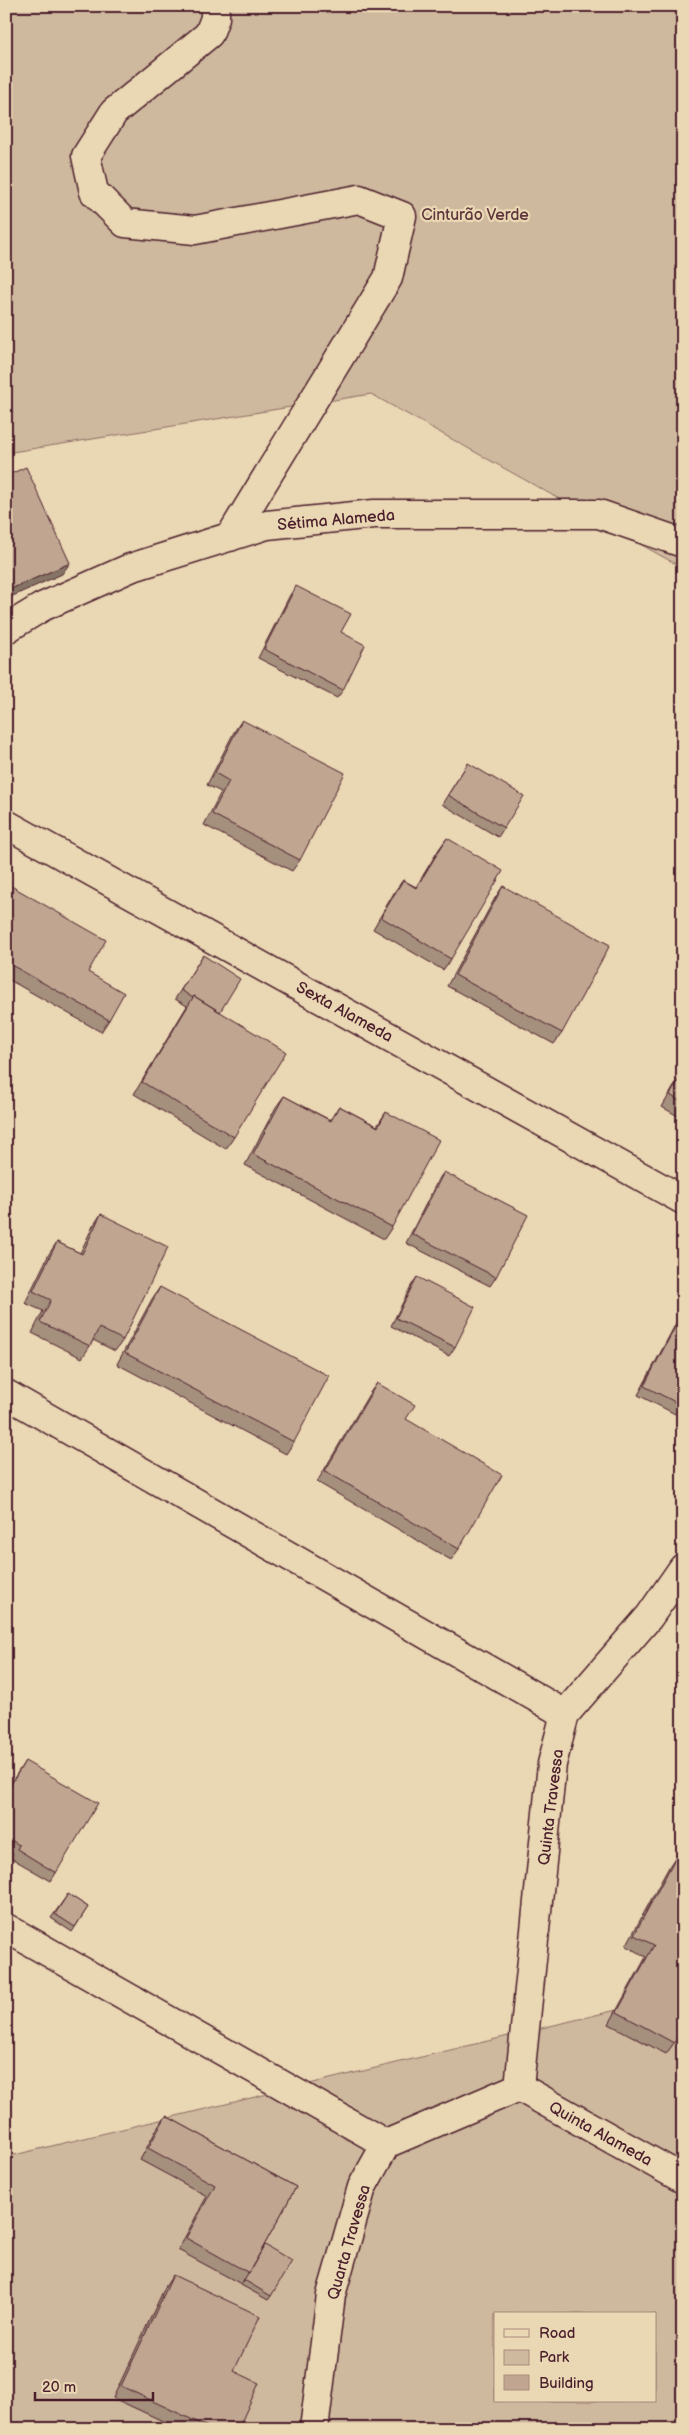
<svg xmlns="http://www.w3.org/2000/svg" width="689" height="2435" font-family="'Balsamiq Sans',sans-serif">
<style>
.green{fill:#cfb99e;stroke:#8c6c64;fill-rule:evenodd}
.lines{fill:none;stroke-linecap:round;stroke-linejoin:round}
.street-casing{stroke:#4a1f2b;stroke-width:31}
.street{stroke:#ead7b4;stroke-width:28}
.wall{fill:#a58f7d;stroke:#4a1f2b}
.shaded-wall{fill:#867466;stroke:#4a1f2b}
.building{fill:#c0a691;stroke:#4a1f2b}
.labels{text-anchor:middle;stroke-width:4.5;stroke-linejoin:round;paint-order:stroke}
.park-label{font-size:16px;fill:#5e363c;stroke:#ead7b4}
.street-label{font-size:16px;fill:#4a1f2b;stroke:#ead7b4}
</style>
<rect width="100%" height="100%" fill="#ead7b4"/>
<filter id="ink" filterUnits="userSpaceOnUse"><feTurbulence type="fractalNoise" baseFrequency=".02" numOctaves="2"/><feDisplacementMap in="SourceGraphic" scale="10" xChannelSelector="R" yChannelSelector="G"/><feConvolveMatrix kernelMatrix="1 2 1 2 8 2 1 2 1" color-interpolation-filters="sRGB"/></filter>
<g filter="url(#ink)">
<!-- green -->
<path class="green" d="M 6,6 L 683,6 L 683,568 L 371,394 L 6,453 Z
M 683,1994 L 683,2429 L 6,2429 L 6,2157 ZM 495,2314 L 655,2314 L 655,2401 L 495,2401 Z"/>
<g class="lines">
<defs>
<path id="street" d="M 215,6 L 215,18 L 209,34 L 114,112 L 86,156 L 94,192 L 125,223 L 195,230 L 359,199 L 402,216 L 388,278 L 230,537
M 6,629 L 42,607 L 130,568 L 267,525 L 374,514 L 599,514 L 683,543
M 6,824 L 683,1200
M 6,1394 L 565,1714
M 6,1928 L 386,2144
M 519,2087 L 552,1764 L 565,1714 L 649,1617 L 683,1568
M 519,2087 L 683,2179
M 314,2429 L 331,2295 L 362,2187 L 386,2144 L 519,2087"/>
</defs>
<!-- street casing -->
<use href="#street" class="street-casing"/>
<!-- street -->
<use href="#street" class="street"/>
</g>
<!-- wall -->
<path class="wall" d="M 296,586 L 343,690 L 337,698 L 258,658 L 290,595 Z
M 242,720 L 300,860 L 292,871 L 204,825 L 221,792 L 207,785 L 234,732 Z
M 468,763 L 504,828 L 498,837 L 442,804 Z
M 447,838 L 451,959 L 443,970 L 373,929 L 395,891 L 403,880 L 416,887 L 439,849 Z
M 6,883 L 88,972 L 109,1020 L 101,1032 L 6,978 Z
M 503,886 L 562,1033 L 554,1044 L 447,986 L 495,898 Z
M 203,955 L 220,1012 L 234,1137 L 226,1149 L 134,1094 L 187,1006 L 175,999 Z
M 683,1071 L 683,1119 L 662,1107 Z
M 284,1096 L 330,1120 L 339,1106 L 377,1126 L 386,1112 L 392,1227 L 384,1239 L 245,1165 L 276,1107 Z
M 444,1172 L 496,1277 L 490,1286 L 406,1243 L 438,1180 Z
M 101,1214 L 123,1340 L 115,1351 L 93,1340 L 90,1346 L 82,1358 L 32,1333 L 43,1311 L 25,1303 L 49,1254 L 57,1242 L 80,1253 L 93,1226 Z
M 417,1277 L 455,1347 L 449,1356 L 391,1326 L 411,1286 Z
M 160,1287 L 294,1442 L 286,1454 L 117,1364 L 152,1299 Z
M 683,1310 L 683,1418 L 638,1395 Z
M 377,1383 L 406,1419 L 459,1549 L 451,1560 L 317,1482 L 369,1394 Z
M 25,1761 L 56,1873 L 51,1881 L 11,1858 L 13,1854 L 6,1849 L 6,1791 Z
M 678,1853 L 674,2043 L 666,2054 L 609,2024 L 646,1957 L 626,1946 L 670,1865 Z
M 68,1894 L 88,1907 L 72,1932 L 51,1918 Z
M 166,2116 L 296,2187 L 256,2260 L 265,2245 L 271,2296 L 268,2300 L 241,2285 L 245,2278 L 241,2284 L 178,2250 L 207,2196 L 140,2160 L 158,2127 Z
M 173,2275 L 234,2371 L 238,2429 L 180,2429 L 113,2398 L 165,2287 Z"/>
<!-- shaded-wall -->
<path class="shaded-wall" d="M 70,563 L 62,574 L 6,599 L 6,591 Z"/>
<!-- building -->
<path class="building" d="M 26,467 L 70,563 L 6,591 L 6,476 Z
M 296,586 L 351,614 L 341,632 L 365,645 L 343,690 L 264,649 Z
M 242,720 L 345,773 L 300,860 L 212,814 L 229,781 L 215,773 Z
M 468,763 L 524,796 L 504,828 L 448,795 Z
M 447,838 L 503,871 L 451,959 L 381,917 L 403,880 L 416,888 Z
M 6,883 L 106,940 L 88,972 L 124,993 L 109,1020 L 6,962 Z
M 503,886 L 610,945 L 562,1033 L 455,975 Z
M 203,955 L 240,979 L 220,1012 L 194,996 L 193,998 L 181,990 Z
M 194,996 L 286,1052 L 234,1137 L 142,1082 Z
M 683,1073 L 683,1103 L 670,1095 Z
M 284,1096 L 331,1121 L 339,1106 L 378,1127 L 386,1112 L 439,1140 L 392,1227 L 253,1154 Z
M 444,1172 L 528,1215 L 496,1277 L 412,1234 Z
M 101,1214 L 168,1247 L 123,1340 L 99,1328 L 90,1346 L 40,1322 L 51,1300 L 33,1291 L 57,1242 L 82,1254 Z
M 417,1277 L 475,1307 L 455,1347 L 396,1318 Z
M 160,1287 L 329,1376 L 294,1442 L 125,1353 Z
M 683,1312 L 683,1406 L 644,1386 Z
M 377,1383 L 415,1405 L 406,1419 L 502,1475 L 459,1549 L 325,1471 Z
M 25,1761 L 98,1803 L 56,1873 L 17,1849 L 19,1845 L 6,1837 L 6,1793 Z
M 678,1853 L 683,1856 L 683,2027 L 674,2043 L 617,2012 L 654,1945 L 634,1935 Z
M 68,1894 L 88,1907 L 75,1927 L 55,1914 Z
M 166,2116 L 296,2187 L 249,2273 L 186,2238 L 215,2185 L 148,2148 Z
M 265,2245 L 292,2261 L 271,2296 L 244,2280 Z
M 173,2275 L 260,2316 L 234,2371 L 259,2383 L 238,2429 L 212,2429 L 121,2386 Z"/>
</g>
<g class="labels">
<!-- park labels -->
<g class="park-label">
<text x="475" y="220">Cinturão Verde</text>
</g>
<!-- street labels -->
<g class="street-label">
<text transform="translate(336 519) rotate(-5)" y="6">Sétima Alameda</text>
<text transform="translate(345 1011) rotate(29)" y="6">Sexta Alameda</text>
<text transform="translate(550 1807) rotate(-83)" y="6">Quinta Travessa</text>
<text transform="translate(601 2133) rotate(29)" y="6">Quinta Alameda</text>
<text transform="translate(348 2242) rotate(-74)" y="6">Quarta Travessa</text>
</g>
</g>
<!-- margin -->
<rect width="689" height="2435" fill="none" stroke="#ead7b4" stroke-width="25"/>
<rect x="12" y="12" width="664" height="2410" fill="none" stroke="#4a1f2b" stroke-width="2" filter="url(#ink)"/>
<!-- legend -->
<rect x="494" y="2312" width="162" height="90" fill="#ead7b4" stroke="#aa8d7d"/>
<rect x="504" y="2329" width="25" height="8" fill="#ead7b4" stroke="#aa8d7d"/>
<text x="539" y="2338" font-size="15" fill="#4a1f2b">Road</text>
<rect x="504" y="2350" width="25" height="15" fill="#cfb99e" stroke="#aa8d7d"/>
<text x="539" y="2362" font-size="15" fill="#4a1f2b">Park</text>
<rect x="504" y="2375" width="25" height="15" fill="#c0a691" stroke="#aa8d7d"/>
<text x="539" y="2388" font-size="15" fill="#4a1f2b">Building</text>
<!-- scale -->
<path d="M35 2392v8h118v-8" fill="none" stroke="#4a1f2b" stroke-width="2.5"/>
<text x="42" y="2392" font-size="15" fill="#4a1f2b" stroke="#ead7b4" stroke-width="4" paint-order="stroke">20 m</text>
</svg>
